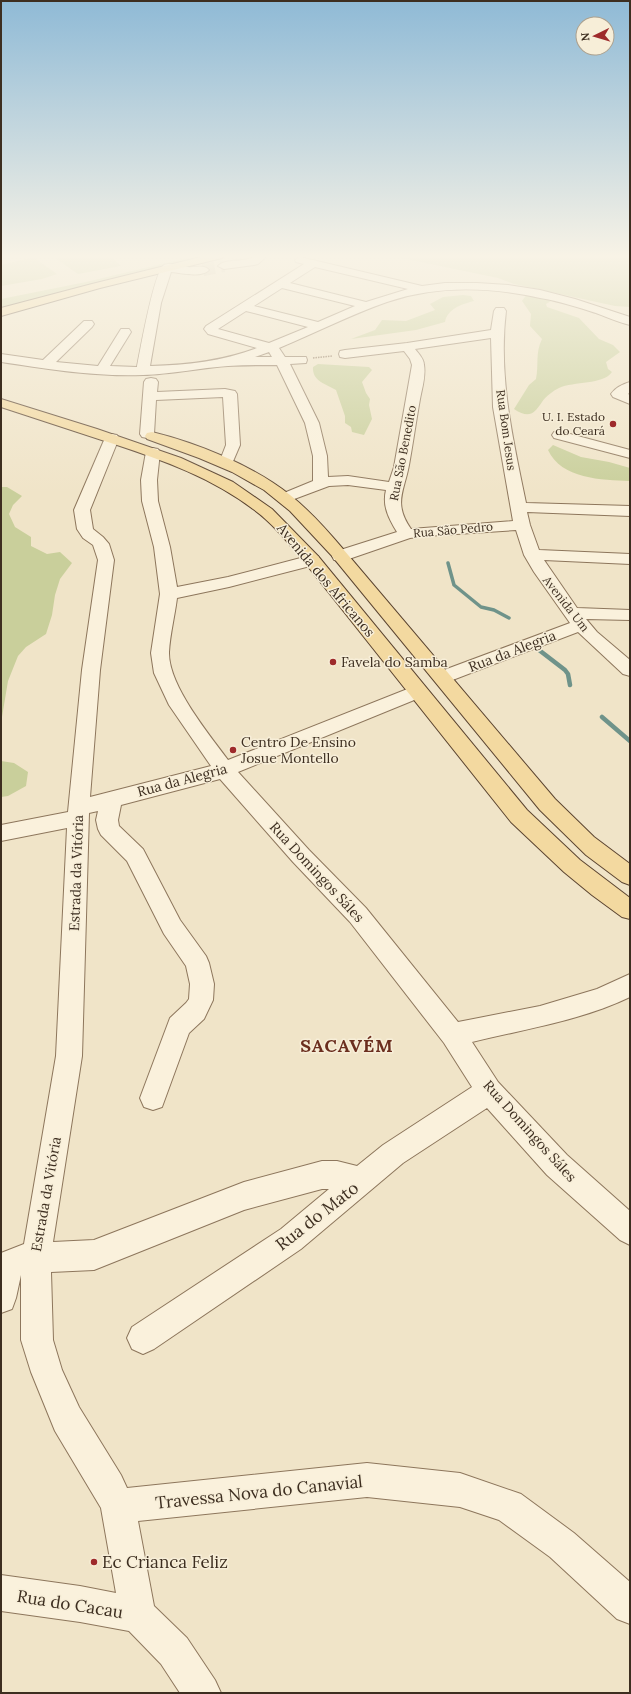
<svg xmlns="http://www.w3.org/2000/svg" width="631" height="1694" font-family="Lora,serif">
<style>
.green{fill:#c9cf9b}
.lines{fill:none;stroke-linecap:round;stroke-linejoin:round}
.stream-far1{stroke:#6f938a;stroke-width:3.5}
.stream{stroke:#6f938a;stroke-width:4.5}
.minor-tunnel{stroke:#ccc0a6;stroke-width:12;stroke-dasharray:12 6;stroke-linecap:butt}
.minor-casing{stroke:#8d765c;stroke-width:2}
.major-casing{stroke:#5b4430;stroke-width:2}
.path{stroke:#8d765c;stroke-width:1.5;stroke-dasharray:1.5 1;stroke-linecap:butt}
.minor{fill:#faf1dc;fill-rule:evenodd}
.major{fill:#f3d9a0;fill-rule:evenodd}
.poi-dot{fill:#9e2a2b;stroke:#f7eed8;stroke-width:1.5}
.labels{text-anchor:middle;stroke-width:3;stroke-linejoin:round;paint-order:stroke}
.far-poi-label{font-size:12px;fill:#3d2e20;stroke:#f7eed8;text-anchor:end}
.far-street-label{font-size:12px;fill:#3d2e20;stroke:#f7eed8}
.street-label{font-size:14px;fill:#3d2e20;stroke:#f7eed8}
.poi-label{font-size:14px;fill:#3d2e20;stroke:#f7eed8;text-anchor:start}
.near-street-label{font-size:17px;fill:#3d2e20;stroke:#f7eed8}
.near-poi-label{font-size:17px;fill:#3d2e20;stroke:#f7eed8;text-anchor:start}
.district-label{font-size:18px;font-weight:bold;letter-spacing:1px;fill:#6b2e1e;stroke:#f7eed8}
</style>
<rect width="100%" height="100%" fill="#f0e4c8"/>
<!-- green -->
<path class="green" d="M 52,256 L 111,256 L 121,266 L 78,274 Z
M 195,256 L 207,256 L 1,309 L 1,299 L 86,282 Z
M 392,256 L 630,256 L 630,307 L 615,306 L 514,284 L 498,278 Z
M 33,257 L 57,274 L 42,279 L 1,286 L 1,265 Z
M 527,294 L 551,301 L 546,304 L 547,307 L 579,318 L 599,339 L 613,345 L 620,352 L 606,362 L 608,369 L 612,372 C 603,385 574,381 559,388 C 553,391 546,396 542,402 C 534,414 529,419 514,409 L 529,385 L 536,379 C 539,365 535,353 542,339 L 530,326 L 531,314 L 522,301 Z
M 463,295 L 471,296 L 474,301 C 462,304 447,309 445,322 L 416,330 L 351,339 L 375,330 L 382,320 L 406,321 L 435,310 L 430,304 L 443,297 Z
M 318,364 L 369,367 L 372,370 L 362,382 L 366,393 L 370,399 L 369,405 L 372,419 L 364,435 L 352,432 L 351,427 L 345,423 L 345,416 L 336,390 C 326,384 312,381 313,367 Z
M 553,445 L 581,457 L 609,462 L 630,468 L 630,481 C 602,480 561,479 548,450 Z
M 1,487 L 7,487 L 22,496 L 13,505 L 9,514 L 15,527 L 31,537 L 31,546 L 47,554 L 60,552 L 72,563 L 60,579 L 55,595 L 52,615 L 46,634 L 26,647 L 18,656 L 8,681 L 1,723 Z
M 1,761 L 14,763 L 28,772 L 26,786 L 8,796 L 1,797 Z"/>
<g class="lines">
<!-- stream-far1 -->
<path class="stream-far1" d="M 448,563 L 454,585 L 481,607 L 494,610 L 509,618"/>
<!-- stream -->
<path class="stream" d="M 539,650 L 565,670 L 568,674 L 570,685
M 602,717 L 630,741"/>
<!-- minor-tunnel -->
<path class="minor-tunnel" d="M 203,270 L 224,266"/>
<defs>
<path id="minor" d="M 255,256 L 267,256 L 258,264 L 254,265 L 224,269 L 218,266 C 225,258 246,263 255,256 Z
M 300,257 L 422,286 L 445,283 L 477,283 L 508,285 L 540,290 L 575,299 L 630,317 L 630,325 C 618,322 607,317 596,313 C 577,307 559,301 540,298 C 491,287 436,285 387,302 C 350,315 315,333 279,348 L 285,357 L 306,357 L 307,360 L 306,363 L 290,364 L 319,423 L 327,456 L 328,477 L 348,476 L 389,482 L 394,467 L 412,365 L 410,359 L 404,351 L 345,358 L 340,357 L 339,354 L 340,351 L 345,350 L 407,343 L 491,330 L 494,311 L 496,308 L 504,308 L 506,311 C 498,376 513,440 526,503 L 630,506 L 630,516 L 527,512 L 530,525 L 539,550 L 630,554 L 630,564 L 544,560 L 577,608 L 630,610 L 630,620 L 586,619 L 597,632 L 630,660 L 630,676 L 623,674 L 578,632 L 450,681 L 443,683 L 436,681 L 434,677 L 436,673 L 570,623 L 534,572 L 524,555 L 516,530 L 426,536 L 410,538 L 346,560 L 340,561 L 334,560 L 332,556 L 334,552 L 397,532 C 389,519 382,506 386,490 L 348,485 L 329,486 L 289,501 L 284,503 L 279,501 L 276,498 L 279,495 L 313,481 L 313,456 L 305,423 L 277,365 C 261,365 245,365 228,366 C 200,368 172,374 143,375 C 96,377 48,369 1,362 L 1,354 L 43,360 L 84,321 L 92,321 L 94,324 L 92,327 L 56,362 L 98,366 L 121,329 L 129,329 L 131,332 L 110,366 L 137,367 C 140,352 154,271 164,265 C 170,262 182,267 188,267 C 195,268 204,264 209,270 C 201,278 181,273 171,272 L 161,303 L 150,366 C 187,365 223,361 257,348 L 208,334 L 204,329 L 206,326 L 304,264 L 296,262 L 295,260 ZM 315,267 L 408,289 L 366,302 L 290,283 ZM 282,288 L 355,306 L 318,322 L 254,306 ZM 246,311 L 308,327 L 269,343 L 218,329 ZM 491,338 L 493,407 L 513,521 L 411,529 C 393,503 404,492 409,465 C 413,443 416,421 420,399 C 422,388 426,376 424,365 C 424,359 419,354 415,349 ZM 269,352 L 272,357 L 255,357 Z
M 151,378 L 156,379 L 158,382 L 157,392 L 225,389 L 235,391 L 237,394 L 240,445 L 231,466 L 226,467 L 221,466 L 219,463 L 226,445 L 223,397 L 156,400 L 154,434 L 152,437 L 147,438 L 142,437 L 140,434 L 144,382 L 146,379 Z
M 630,382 L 630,392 L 628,394 L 630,395 L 630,404 L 613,397 L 611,394 C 615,388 623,384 630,382 Z
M 559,431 L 630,450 L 630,458 L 554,438 L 552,435 L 554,432 Z
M 112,434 L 117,435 L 119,438 L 90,510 L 93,529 L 103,537 L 109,544 L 114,560 L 100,670 L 90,797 L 211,766 L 169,705 L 154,673 L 151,653 L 160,594 L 154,547 L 142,501 L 141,480 L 146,452 L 148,449 L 153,448 L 158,449 L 160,452 L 157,480 L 158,501 L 170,547 L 177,587 L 228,577 L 312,555 L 318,556 L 320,560 L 318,564 L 229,587 L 177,598 C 175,615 170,634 169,652 C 168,685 209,734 228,760 L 410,688 L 417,686 L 424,688 L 427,692 L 424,696 L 238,772 L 309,850 L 366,908 L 458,1022 L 540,1006 L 597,989 L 630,974 L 630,997 C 580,1021 525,1029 472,1042 L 498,1082 L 567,1155 L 630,1211 L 630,1245 L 620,1240 L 547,1175 L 487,1108 L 403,1163 L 301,1249 L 154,1349 L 143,1354 L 132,1349 L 127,1338 L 132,1327 L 281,1229 L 329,1189 L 322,1189 L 244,1210 L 94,1270 L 51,1272 L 53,1340 L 62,1370 L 79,1407 L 121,1475 L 127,1488 L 367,1463 L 460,1473 L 521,1494 L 574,1533 L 630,1582 L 630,1624 L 617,1619 L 550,1557 L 499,1520 L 460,1507 L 367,1497 L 138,1521 L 154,1606 L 187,1638 L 215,1680 L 221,1693 L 180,1693 L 161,1664 L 129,1631 L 80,1622 L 1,1611 L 1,1575 L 80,1586 L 116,1593 L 101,1508 L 55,1431 L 31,1372 L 21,1340 L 21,1275 L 16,1298 L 12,1309 L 1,1313 L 1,1253 L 24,1244 L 56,1056 L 67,828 L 1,841 L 1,825 L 68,812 L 82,670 L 98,560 L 93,545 L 83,538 L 77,529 L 74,510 L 105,438 L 107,435 ZM 220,779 L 293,862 L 350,922 L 444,1043 L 472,1087 L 383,1145 L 357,1166 L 337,1161 L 322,1161 L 244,1182 L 94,1240 L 53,1242 L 82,1056 L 89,813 L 98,811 L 96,820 L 98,829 L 101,835 L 127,861 L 164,934 L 186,966 L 190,984 L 189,999 L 186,1003 L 170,1018 L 140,1098 L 144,1107 L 153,1110 L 162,1107 L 189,1033 L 204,1019 L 213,1000 L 214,984 L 209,963 L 206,956 L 180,920 L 143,849 L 119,826 L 118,820 L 121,805 Z"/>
<path id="major" d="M 205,256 L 223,256 L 222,258 L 100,288 L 1,316 L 1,308 L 92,284 Z
M 1,399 L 97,429 L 181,458 L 233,482 L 272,509 L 318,556 L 527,810 L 580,860 L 630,898 L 630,919 L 622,917 L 592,895 L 564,872 L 511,822 L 306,564 C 290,545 274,524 253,509 C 212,478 165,461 117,445 C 78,432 40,420 1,407 Z
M 152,432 C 197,443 254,466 290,495 C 310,511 327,530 343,549 L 555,799 L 594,837 L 630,864 L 630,885 L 622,882 L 586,855 L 540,810 L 332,556 L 290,511 L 264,490 L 232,472 L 199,458 L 147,439 L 145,436 L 147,433 Z"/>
</defs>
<!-- minor casing -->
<use href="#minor" class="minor-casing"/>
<!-- major casing -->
<use href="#major" class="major-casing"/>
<!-- path -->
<path class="path" d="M 313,358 L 332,356"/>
<!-- minor -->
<use href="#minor" class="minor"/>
<!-- major -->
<use href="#major" class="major"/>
</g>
<!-- sky -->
<linearGradient id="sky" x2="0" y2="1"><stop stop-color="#8fbad6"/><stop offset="0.52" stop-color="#f8f3e6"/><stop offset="1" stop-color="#f8f3e6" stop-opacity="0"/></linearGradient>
<rect width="631" height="493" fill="url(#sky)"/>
<!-- markers -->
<g class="poi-dot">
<circle cx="613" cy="424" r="4"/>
<circle cx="333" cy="662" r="4"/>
<circle cx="233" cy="750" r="4"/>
<circle cx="94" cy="1562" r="4"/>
</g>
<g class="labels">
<!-- far-poi labels -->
<g class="far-poi-label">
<text x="605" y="421">U. I. Estado<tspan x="605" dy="14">do Ceará</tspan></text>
</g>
<!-- far-street labels -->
<g class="far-street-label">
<text transform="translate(506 430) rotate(82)" y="4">Rua Bom Jesus</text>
<text transform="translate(403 453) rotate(-79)" y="4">Rua São Benedito</text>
<text transform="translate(453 530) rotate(-5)" y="4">Rua São Pedro</text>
<text transform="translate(566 604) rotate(52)" y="4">Avenida Um</text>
</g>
<!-- street labels -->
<g class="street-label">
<text transform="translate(326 580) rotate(50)" y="5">Avenida dos Africanos</text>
<text transform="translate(512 651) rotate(-21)" y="5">Rua da Alegria</text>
<text transform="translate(182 780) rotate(-15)" y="5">Rua da Alegria</text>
<text transform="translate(317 872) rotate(47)" y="5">Rua Domingos Sáles</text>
<text transform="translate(76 873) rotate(-88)" y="5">Estrada da Vitória</text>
<text transform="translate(530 1131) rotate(48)" y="5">Rua Domingos Sáles</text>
<text transform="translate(46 1194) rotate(-80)" y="5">Estrada da Vitória</text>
</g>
<!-- poi labels -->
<g class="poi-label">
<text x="341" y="667">Favela do Samba</text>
<text x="241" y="747">Centro De Ensino<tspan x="241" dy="16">Josue Montello</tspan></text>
</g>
<!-- near-street labels -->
<g class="near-street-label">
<text transform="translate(317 1216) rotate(-38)" y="6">Rua do Mato</text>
<text transform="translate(259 1492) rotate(-6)" y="6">Travessa Nova do Canavial</text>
<text transform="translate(70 1604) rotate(9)" y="6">Rua do Cacau</text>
</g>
<!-- near-poi labels -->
<g class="near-poi-label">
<text x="102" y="1568">Ec Crianca Feliz</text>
</g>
<!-- district labels -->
<g class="district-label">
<text x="347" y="1052">SACAVÉM</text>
</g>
</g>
<!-- border -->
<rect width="631" height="1694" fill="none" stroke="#3d2e20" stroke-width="4"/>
<!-- north arrow -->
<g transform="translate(595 36) rotate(265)"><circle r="19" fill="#f7eed8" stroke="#ada18e"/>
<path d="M0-3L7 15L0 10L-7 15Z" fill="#9e2a2b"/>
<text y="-6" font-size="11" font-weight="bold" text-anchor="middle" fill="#3d2e20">N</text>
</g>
</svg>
